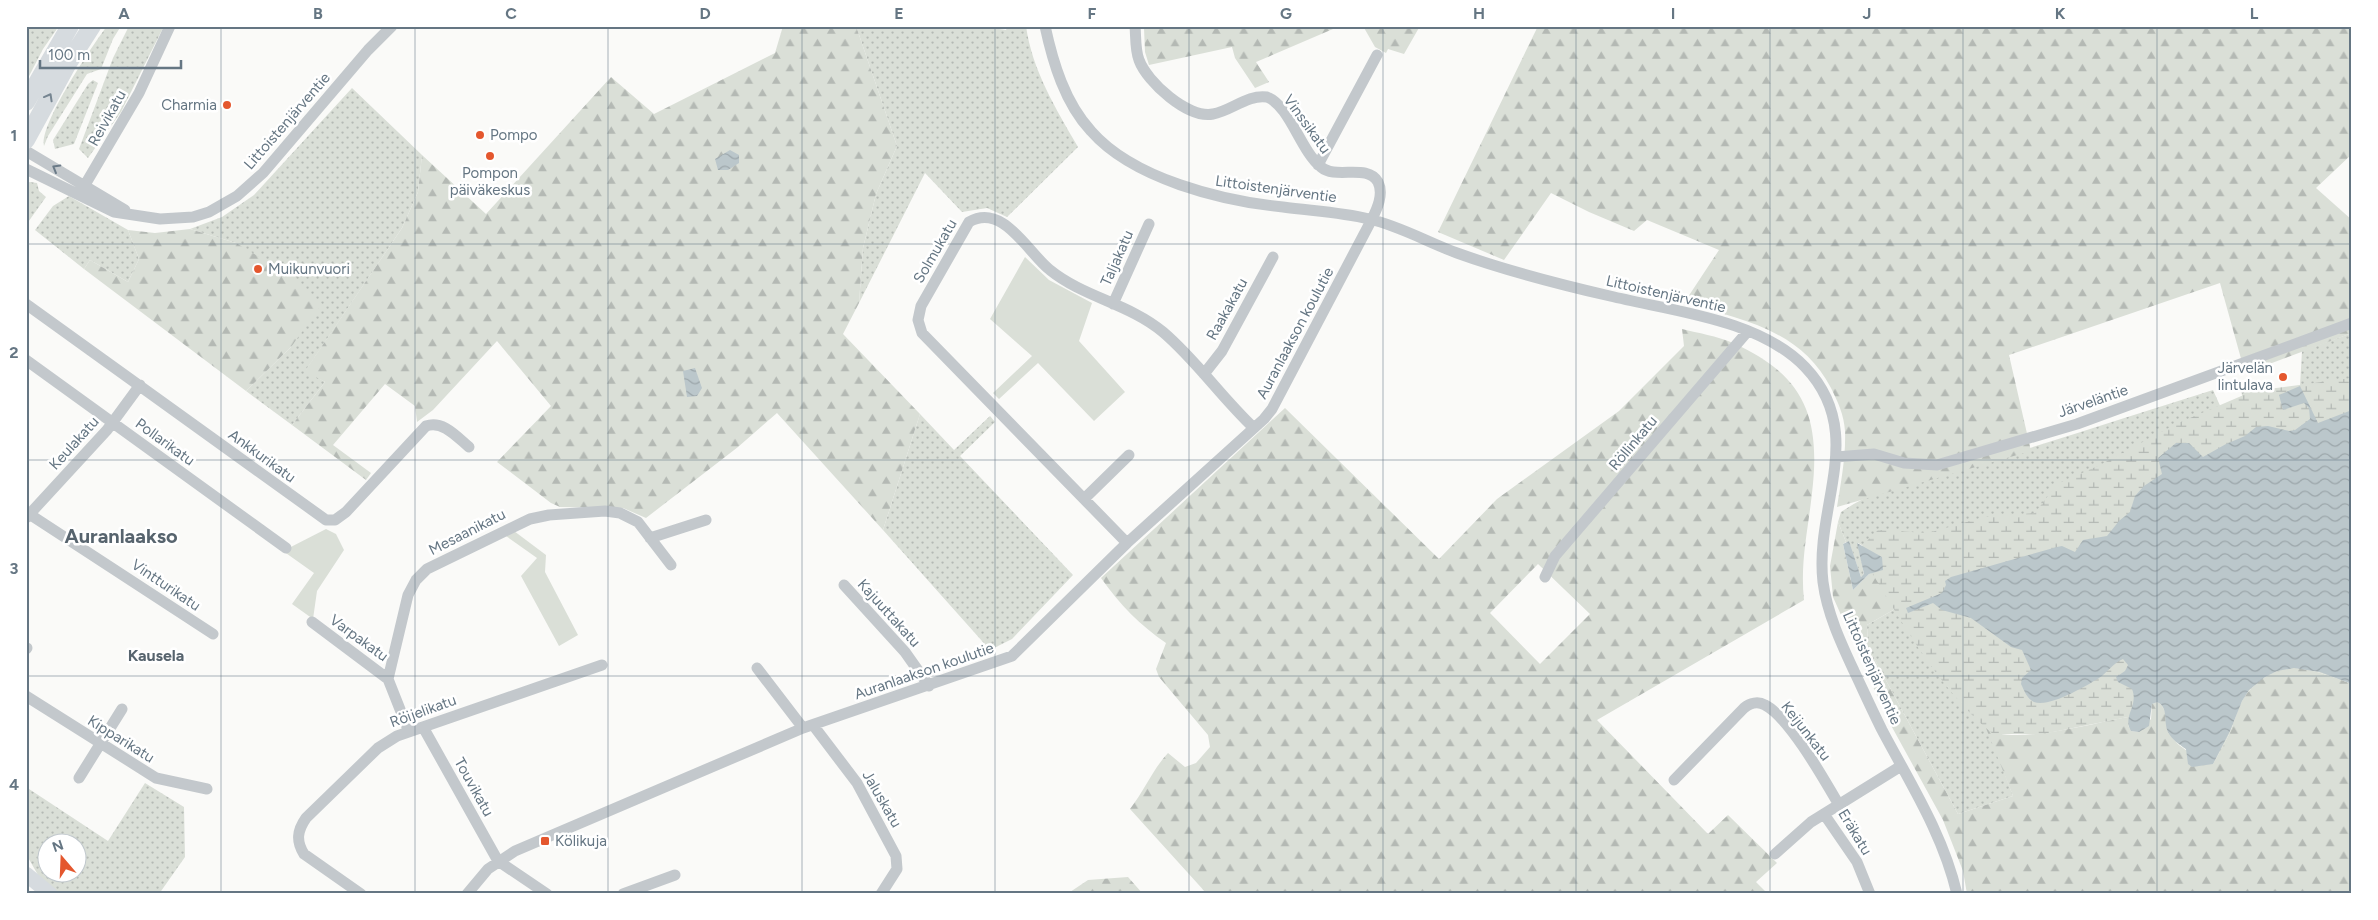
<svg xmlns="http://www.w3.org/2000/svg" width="2378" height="920" font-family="Figtree,sans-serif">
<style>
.grass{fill:url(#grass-dots);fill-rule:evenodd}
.forest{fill:url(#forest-firs);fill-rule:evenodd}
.wetland{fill:url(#wetland-marsh)}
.green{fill:#dadfd7}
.water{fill:url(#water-waves)}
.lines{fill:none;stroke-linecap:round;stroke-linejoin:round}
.minor{stroke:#c3c8cc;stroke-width:11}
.major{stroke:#d6dbdf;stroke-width:15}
.highway{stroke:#d6dbdf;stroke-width:18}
.oneway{stroke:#768591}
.oneway2{stroke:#6a7a87}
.grid{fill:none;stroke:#657683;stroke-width:1;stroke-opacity:0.55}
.poi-dot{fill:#e4572e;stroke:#fff;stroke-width:2}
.labels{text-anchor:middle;stroke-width:5;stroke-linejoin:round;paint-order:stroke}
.poi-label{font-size:15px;fill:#657683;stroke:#fff;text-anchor:start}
.street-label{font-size:15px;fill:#657683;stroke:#fff}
.neighbourhood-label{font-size:16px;font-weight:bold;fill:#57646e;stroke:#fff}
.district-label{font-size:20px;font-weight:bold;fill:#57646e;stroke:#fff}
.neatline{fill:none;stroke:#657683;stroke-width:2}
.grid-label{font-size:16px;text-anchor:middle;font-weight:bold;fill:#657683}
</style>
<defs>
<pattern id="grass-dots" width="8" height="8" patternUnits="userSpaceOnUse" patternTransform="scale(1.25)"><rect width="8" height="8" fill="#dadfd7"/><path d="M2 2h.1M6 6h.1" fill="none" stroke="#b4b9b4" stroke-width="1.8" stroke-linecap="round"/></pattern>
<pattern id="forest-firs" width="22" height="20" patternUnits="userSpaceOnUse" patternTransform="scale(1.25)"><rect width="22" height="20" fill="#dadfd7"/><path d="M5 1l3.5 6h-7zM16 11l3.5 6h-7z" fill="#b4b9b4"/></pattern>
<pattern id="wetland-marsh" width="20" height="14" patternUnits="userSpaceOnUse" patternTransform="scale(1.25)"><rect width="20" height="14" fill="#dadfd7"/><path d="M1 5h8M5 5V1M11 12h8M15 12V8" fill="none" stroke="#b4b9b4"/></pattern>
<pattern id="water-waves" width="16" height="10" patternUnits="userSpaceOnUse" patternTransform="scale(1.25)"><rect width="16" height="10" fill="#bbc7cb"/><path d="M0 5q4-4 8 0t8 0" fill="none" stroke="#9ca6aa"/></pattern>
</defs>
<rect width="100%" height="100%" fill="#fafaf8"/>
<!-- grass -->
<path class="grass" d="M 26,26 L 59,26 L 43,49 L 26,82 Z
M 107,26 L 121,26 L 113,39 L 101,69 L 87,74 L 48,136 L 44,146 C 39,125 92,46 107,26 Z
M 129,26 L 164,26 L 121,112 L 88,158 L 79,149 L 113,58 Z
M 856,26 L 978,26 L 1006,30 L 1008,26 L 1026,26 C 1032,70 1056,109 1078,147 L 1007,217 L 987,208 L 962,212 L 925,173 L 859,303 L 863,248 L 876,194 L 897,146 Z
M 93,80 L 98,83 L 74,144 L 55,149 L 53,140 L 88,84 Z
M 352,88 L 422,155 L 418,192 L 402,228 L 306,370 L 325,382 L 292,425 L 246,391 L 291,347 L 236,243 L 190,229 L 222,217 L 254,195 Z
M 30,182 L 37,183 L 39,191 L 46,197 L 26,225 L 26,183 Z
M 69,196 L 128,230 L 139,259 L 128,282 L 90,260 L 84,269 L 35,230 L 53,206 Z
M 2352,333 L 2352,410 L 2300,386 L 2302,351 Z
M 2256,386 L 2286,423 L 1943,591 L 1858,543 L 1864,575 L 1861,577 L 1849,542 L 1846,542 L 1838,522 L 1841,512 C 1893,477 1961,468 2020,451 C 2085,431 2149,410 2213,390 L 2222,410 L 2243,402 L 2241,389 Z
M 920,414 L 954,450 L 990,416 L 995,422 L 960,456 L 1073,575 L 1012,639 L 990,650 L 883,530 Z
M 1895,609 L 1959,652 L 2013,796 L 1958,814 L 1868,647 L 1867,625 Z
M 145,783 L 184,807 L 185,857 L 159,894 L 58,894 L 38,875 L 26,854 L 26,787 L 108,841 ZM 48,842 L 78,842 L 78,872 L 48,872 Z"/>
<!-- forest -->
<path class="forest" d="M 783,26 L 856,26 L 897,146 L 876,194 L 863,248 L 859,303 L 843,334 L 920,414 L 883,530 L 777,413 L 738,447 L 646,518 L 623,508 L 560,507 L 551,503 L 497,462 L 551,406 L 497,341 L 433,410 L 417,422 L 415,406 L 385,384 L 333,445 L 371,473 L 366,480 L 292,425 L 325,382 L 305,371 L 402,228 L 418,192 L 422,155 L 486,214 L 611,77 L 654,114 L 775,53 Z
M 1146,26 L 1340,26 L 1256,62 L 1269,82 L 1255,88 L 1235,58 L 1232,47 L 1149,65 L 1145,52 L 1144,28 Z
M 1363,26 L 1420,26 L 1404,54 L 1388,49 L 1386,53 L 1375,47 Z
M 1538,26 L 2352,26 L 2352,154 L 2316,188 L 2352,220 L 2352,333 L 2245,373 L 2220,283 L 2009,355 L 2031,451 L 1837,507 C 1841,482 1846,456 1845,431 C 1844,415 1838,402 1831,388 C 1801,330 1742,319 1684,303 L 1719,250 L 1647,220 L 1634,231 L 1589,212 L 1551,193 L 1504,260 L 1438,232 Z
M 190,229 L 236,243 L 281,270 L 322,304 L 291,347 L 246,391 L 84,269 L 90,260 L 128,282 L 139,259 L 128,230 L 155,233 Z
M 1682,329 C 1698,333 1717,336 1733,343 C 1805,375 1821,418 1812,493 C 1808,531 1800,562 1804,600 L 1597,720 L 1708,834 L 1728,815 L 1777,863 L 1756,882 L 1768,894 L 1207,894 L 1130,809 C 1144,791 1153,769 1168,753 L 1185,767 L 1196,763 L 1210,747 L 1208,735 L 1159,677 L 1156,669 L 1166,643 C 1140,625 1120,605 1101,578 L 1285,408 L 1439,559 L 1497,499 L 1619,411 L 1684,346 ZM 1538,564 L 1590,614 L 1540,664 L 1490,613 Z
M 1838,522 L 1846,542 L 1843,544 L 1853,590 L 1869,574 L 1876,571 L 1895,609 L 1867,625 L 1868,647 L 1958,814 L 2013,796 L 1986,728 C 2010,747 2097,722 2128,717 L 2128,725 L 2131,731 L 2139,732 L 2151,719 L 2152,704 L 2157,702 C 2169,707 2165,727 2172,737 C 2180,750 2200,757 2213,764 C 2219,753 2226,741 2231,730 C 2235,720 2237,710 2242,701 C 2251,684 2276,666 2296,668 C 2315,670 2334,677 2352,684 L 2352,894 L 1967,894 L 1963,871 L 1943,820 L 1887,718 L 1833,597 L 1830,566 Z
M 1128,877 L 1143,894 L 1067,894 L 1088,880 Z"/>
<!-- wetland -->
<path class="wetland" d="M 2352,378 L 2352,684 C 2334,677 2315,670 2296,668 C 2276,666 2251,684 2242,701 C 2237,710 2235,720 2231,730 C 2226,742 2219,753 2213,764 L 2192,767 L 2188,764 L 2186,749 C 2179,744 2172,740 2168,732 C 2163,721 2169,707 2157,702 L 2152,704 C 2146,719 2157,722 2139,732 L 2131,731 L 2128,725 L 2128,717 L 2043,734 L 1993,734 C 1934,685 1898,614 1858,550 L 1878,530 L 1928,533 L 1984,517 L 2035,513 L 2057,484 L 2100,465 L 2176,424 L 2253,391 Z"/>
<!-- green -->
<path class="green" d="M 1025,257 L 1049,280 L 1092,303 L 1079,341 L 1125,392 L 1094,421 L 1038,363 L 999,399 L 993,393 L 1032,356 L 990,319 Z
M 326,529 L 336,534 L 344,550 L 317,591 L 313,619 L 292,604 L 314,573 L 283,551 Z
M 514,531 L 546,555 L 545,572 L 578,635 L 559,646 L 521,576 L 537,558 L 506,536 Z"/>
<!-- water -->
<path class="water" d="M 730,150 L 739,155 L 739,163 L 728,170 L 718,170 L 715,159 Z
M 695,368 L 702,388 L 697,396 L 687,397 L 683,371 Z
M 2300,386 L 2318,423 L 2352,410 L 2352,684 L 2320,672 L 2294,668 L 2277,671 L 2265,677 L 2249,690 L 2242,701 L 2230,731 L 2213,764 L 2192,767 L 2188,764 L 2186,749 C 2179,744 2172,740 2168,732 C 2163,721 2169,707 2157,702 L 2152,704 L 2149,726 L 2139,732 L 2131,731 C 2122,716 2139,706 2132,689 L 2118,682 L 2116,677 L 2125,671 L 2128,665 L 2123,659 C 2113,663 2107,673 2099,678 C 2086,686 2049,708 2034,702 C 2027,699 2024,690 2021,684 L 2022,678 L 2031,670 L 2022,650 L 2011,647 L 1971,618 L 1942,610 L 1933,603 L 1908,613 L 1906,608 L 1942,593 L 1946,585 L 1945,581 L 1951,577 L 2057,547 L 2062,546 L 2075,552 L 2083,540 L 2107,536 L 2119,521 L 2130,512 L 2135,496 L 2144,486 L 2162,474 L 2158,458 L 2176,443 L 2189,443 L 2203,457 L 2226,444 L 2245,436 L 2256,427 L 2268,426 L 2289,431 L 2295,430 L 2310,419 L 2309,408 L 2304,403 L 2283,410 L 2279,395 Z
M 1849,541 L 1861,577 L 1864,574 L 1857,543 L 1882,557 L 1883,570 L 1869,574 L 1853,590 L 1843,544 Z"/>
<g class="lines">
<!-- minor -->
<path class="minor" d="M 1045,26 C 1053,63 1065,103 1091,131 C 1133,179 1222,201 1283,207 C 1312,211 1340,212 1369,219 C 1400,226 1427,242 1457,253 C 1507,271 1558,284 1610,296 C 1672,311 1759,319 1805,367 C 1868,433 1814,506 1823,582 C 1827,613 1841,643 1854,671 C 1863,690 1872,710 1882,730 C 1910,783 1943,834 1957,894
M 26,151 L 125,210
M 1318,165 L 1377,55
M 26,169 L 114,212 L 160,219 L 193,217 L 209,212 L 237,196 L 263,173 L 368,50 L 392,26
M 79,195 L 139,93 L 170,26
M 26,304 L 326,520 L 335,520 L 346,512 L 426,426 C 443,420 457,437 469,447
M 1113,304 L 1149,224
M 26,360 L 286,548
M 1204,374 L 1222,351 L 1273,257
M 1836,457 L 1874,454 L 1904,463 L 1937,465 L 2077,424 L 2352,323
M 1084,499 L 1129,455
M 26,512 L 213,634
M 26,518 L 107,430 L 140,385
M 650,538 L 706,520
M 1127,543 L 922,333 L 918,320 L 921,306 L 969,222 C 1003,202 1028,253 1050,270 C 1083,297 1130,304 1163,332 C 1196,360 1222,398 1254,428
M 1545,577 L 1555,556 L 1748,331
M 844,585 L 905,652 L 929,686
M 312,622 L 388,679
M 26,649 L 27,648
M 757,668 L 803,728
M 26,696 L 156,778 L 207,789
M 813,725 L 857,783 L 896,856 L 897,869 L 881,894
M 423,727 L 498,861 L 547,894
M 409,732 L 388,679 L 408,595 L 416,580 L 427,569 L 530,519 L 549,515 L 605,511 L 620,513 L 638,522 L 671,565
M 79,778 L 122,709
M 1674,780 L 1744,708 C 1750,703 1758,701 1765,705 C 1789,717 1825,781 1839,805
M 1824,814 L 1857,862 L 1870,894
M 1775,854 L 1811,822 L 1901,766
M 361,894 L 304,854 C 296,841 297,831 306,818 L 378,748 L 397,736 L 602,665
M 467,894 L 488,869 L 515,851 L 803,728 L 1012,656 L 1127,543 L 1264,419 L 1272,409 L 1372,219 C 1377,209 1384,194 1378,182 C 1367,163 1336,180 1321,167 C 1300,150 1290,106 1267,97 C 1248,94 1231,111 1213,114 C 1188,119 1147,82 1139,60 C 1135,50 1136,37 1135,26
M 623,894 L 675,875"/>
<!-- major -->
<path class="major" d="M 26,874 L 50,894"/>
<!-- highway -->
<path class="highway" d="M 26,102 L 70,26
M 26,140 L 67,65 L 92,26"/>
</g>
<!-- one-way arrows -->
<defs><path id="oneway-chevron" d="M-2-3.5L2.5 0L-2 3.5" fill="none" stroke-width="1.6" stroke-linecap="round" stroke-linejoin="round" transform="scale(1.25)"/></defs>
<use class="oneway" href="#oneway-chevron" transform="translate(49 97) rotate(-61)"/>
<use class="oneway2" href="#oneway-chevron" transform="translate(56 168) rotate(-150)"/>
<!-- grid -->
<path class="grid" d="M 221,26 L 221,894M 415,26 L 415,894M 608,26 L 608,894M 802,26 L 802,894M 995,26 L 995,894M 1189,26 L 1189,894M 1383,26 L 1383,894M 1576,26 L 1576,894M 1770,26 L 1770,894M 1963,26 L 1963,894M 2157,26 L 2157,894M 26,244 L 2352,244M 26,460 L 2352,460M 26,676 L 2352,676"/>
<!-- markers -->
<g class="poi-dot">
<circle cx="227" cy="105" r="5"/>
<circle cx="480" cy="135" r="5"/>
<circle cx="490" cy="156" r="5"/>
<circle cx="258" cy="269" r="5"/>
<circle cx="2283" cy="377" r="5"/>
<rect x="540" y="836" width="10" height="10" rx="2.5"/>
</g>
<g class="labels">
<!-- poi labels -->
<g class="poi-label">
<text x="217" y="110" text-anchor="end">Charmia</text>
<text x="490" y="140">Pompo</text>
<text x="490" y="178" text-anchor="middle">Pompon<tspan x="490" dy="17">päiväkeskus</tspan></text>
<text x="268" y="274">Muikunvuori</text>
<text x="2273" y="373" text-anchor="end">Järvelän<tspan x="2273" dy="17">lintulava</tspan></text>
<text x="555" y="846">Kölikuja</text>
</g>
<!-- street labels -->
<g class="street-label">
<text transform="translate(107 118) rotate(-61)" y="5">Reivikatu</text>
<text transform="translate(287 121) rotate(-49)" y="5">Littoistenjärventie</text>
<text transform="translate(1307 124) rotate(54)" y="5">Vinssikatu</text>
<text transform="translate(1276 189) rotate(8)" y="5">Littoistenjärventie</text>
<text transform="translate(935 251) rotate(-60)" y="5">Solmukatu</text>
<text transform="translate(1117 258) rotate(-66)" y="5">Taljakatu</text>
<text transform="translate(1666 294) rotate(13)" y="5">Littoistenjärventie</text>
<text transform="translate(1227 309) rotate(-61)" y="5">Raakakatu</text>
<text transform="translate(1295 333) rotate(-62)" y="5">Auranlaakson koulutie</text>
<text transform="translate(2093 401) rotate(-19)" y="5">Järveläntie</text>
<text transform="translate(165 442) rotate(36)" y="5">Pollarikatu</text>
<text transform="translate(74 443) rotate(-48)" y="5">Keulakatu</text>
<text transform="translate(1633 443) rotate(-50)" y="5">Röllinkatu</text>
<text transform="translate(262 456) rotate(36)" y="5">Ankkurikatu</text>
<text transform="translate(467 532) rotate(-27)" y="5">Mesaanikatu</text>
<text transform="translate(166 585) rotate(34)" y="5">Vintturikatu</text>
<text transform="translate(889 613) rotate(48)" y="5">Kajuuttakatu</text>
<text transform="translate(359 638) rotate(36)" y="5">Varpakatu</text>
<text transform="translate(1872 668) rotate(66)" y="5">Littoistenjärventie</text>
<text transform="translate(924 671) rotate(-19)" y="5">Auranlaakson koulutie</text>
<text transform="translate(423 711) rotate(-20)" y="5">Röijelikatu</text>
<text transform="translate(1806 731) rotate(52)" y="5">Keijunkatu</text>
<text transform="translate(121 739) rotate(32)" y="5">Kipparikatu</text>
<text transform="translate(474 787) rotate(61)" y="5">Touvikatu</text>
<text transform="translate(882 799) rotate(60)" y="5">Jaluskatu</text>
<text transform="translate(1855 832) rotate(59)" y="5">Eräkatu</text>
</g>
<!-- neighbourhood labels -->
<g class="neighbourhood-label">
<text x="156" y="661">Kausela</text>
</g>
<!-- district labels -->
<g class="district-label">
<text x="121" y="543">Auranlaakso</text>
</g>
</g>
<!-- border -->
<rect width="2378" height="920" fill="none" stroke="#ffffff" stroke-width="55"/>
<!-- north arrow -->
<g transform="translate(62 858) rotate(341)"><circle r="24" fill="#ffffff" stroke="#c1c8cd"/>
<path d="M0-4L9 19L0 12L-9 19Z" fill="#e4572e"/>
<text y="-8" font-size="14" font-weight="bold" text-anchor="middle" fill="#657683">N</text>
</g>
<!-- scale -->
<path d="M40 60v8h141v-8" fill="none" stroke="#657683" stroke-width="2.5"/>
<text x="48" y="60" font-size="15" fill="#657683" stroke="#ffffff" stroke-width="4" paint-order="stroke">100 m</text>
<rect x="28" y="28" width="2322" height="864" class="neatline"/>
<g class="grid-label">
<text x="124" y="19">A</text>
<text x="318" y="19">B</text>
<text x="511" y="19">C</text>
<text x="705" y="19">D</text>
<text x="899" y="19">E</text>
<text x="1092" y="19">F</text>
<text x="1286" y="19">G</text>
<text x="1479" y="19">H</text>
<text x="1673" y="19">I</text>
<text x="1867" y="19">J</text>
<text x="2060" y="19">K</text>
<text x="2254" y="19">L</text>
<text x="14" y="141">1</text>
<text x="14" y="358">2</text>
<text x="14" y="574">3</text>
<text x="14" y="790">4</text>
</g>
</svg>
